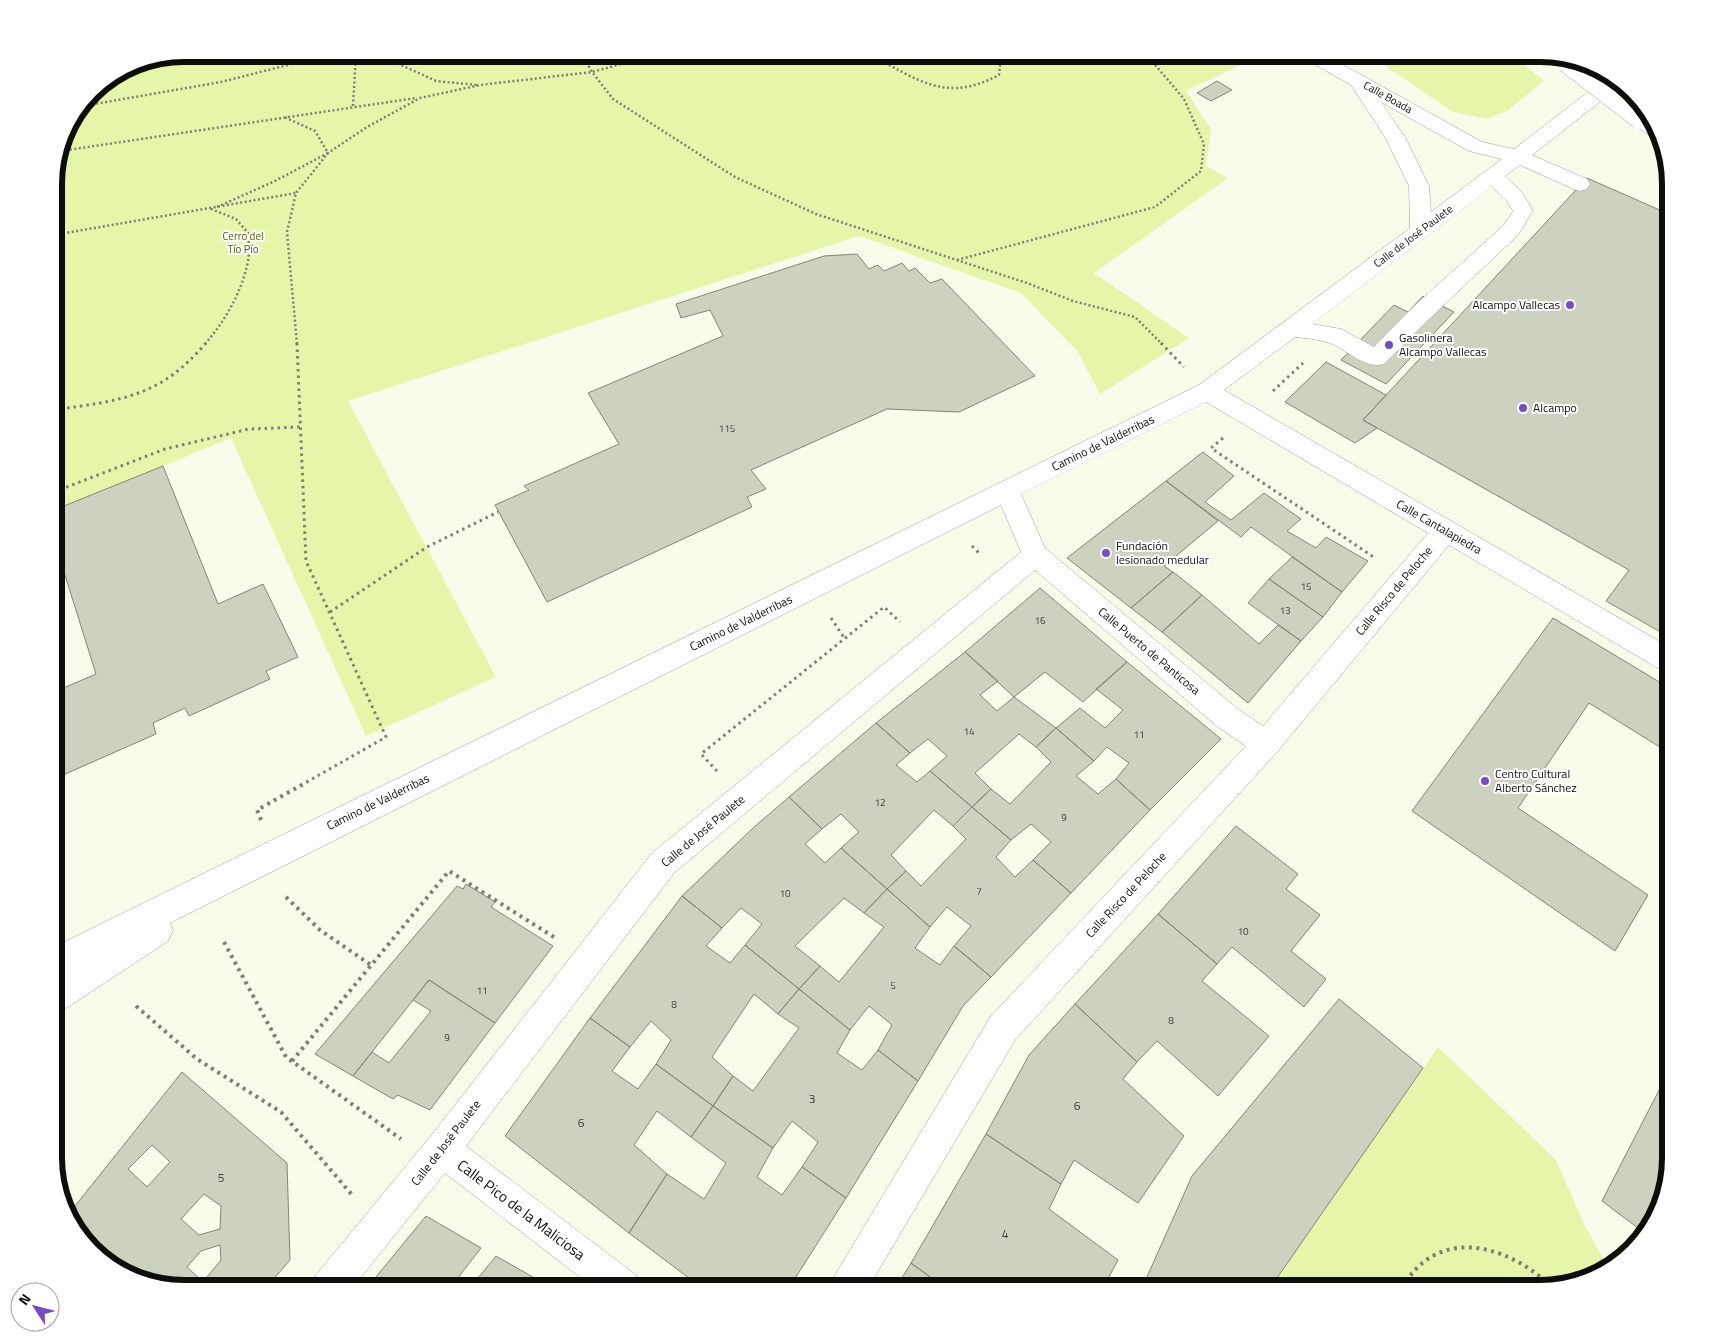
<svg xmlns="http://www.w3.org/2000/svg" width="1725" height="1342" font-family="'Titillium Web',sans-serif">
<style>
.green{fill:#e5f6ab}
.building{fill:#ccd1c0;stroke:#828676;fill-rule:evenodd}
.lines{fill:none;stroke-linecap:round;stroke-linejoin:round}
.minor-casing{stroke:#9fa393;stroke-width:1}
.path-far2{stroke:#7d8075;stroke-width:2.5;stroke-dasharray:2 2.5;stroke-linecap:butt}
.path-far1{stroke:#7d8075;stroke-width:3;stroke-dasharray:2.5 4;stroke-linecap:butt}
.path{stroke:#7d8075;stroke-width:4;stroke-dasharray:3 4.5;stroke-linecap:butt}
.minor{fill:#fff;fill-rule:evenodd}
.minor-bridge-casing{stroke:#9fa393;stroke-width:21;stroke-linecap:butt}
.minor-bridge{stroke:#fff;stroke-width:20}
.poi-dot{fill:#784bc3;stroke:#fff;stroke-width:2}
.labels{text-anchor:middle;stroke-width:4;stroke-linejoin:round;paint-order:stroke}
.number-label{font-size:10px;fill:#3d3f37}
.far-street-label{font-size:11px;fill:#0d0e09;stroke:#fff}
.far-park-label{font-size:11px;fill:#515e08;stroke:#fff}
.poi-label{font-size:12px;fill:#0d0e09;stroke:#fff;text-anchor:start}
.street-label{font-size:12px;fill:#0d0e09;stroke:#fff}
.near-number-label{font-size:12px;fill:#3d3f37}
.near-street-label{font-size:15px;fill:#0d0e09;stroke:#fff}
.rim{fill:none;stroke:#0d0e09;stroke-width:6}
</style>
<rect width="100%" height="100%" fill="#f8fdeb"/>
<!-- green -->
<path class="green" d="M 184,54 L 1205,54 L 1242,64 L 1186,91 L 1211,129 L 1206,166 L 1228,178 L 1094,273 L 1189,338 L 1100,394 L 1078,352 L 1021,293 L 859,236 L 348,401 L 496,677 L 366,736 L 231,438 L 54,511 L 54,175 L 67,127 L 98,86 L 135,64 Z
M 1502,54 L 1512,54 L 1544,81 L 1507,111 L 1487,119 L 1453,112 L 1369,55 L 1419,63 L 1470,59 Z
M 1438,1047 L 1556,1160 L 1585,1226 L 1608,1267 L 1598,1275 L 1541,1288 L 1270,1288 Z"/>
<!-- building -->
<path class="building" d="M 1217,81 L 1232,90 L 1211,101 L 1197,93 Z
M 1587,178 L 1671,215 L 1671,638 L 1606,601 L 1629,570 L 1363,420 Z
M 857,254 L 869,269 L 878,265 L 884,271 L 902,263 L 909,271 L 915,268 L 930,283 L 942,279 L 1035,376 L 959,412 L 887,409 L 751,470 L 766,489 L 747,497 L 752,507 L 547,602 L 495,505 L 529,490 L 524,486 L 619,444 L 588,393 L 723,336 L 710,310 L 681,318 L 676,304 L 824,256 Z
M 1423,296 L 1454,312 L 1386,384 L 1341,360 L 1394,305 L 1408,312 Z
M 1326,362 L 1386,395 L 1363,420 L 1377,428 L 1355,443 L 1285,402 Z
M 1203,452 L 1234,476 L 1205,502 L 1231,520 L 1264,493 L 1301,519 L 1287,531 L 1316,548 L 1326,537 L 1368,561 L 1342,592 L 1251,527 L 1241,537 L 1166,481 Z
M 163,466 L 218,604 L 263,584 L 298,657 L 266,671 L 270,679 L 189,716 L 185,708 L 153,723 L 156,734 L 54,779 L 54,692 L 96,674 L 54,540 L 54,510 Z
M 1166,481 L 1218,521 L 1164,566 L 1173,572 L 1131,608 L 1067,558 Z
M 1292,557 L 1342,592 L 1323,617 L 1269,579 Z
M 1173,572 L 1202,595 L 1162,632 L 1131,608 Z
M 1269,579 L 1323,617 L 1301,641 L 1248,603 Z
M 1040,588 L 1127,662 L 1083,702 L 1045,672 L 1014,697 L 965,652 Z
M 1202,595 L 1259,644 L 1278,625 L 1301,641 L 1248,703 L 1162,632 Z
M 1553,618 L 1671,689 L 1671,754 L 1589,703 L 1518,808 L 1648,895 L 1615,951 L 1412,811 Z
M 965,652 L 998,681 L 980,695 L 997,711 L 1014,697 L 1056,728 L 1036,747 L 1019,734 L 975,773 L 991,789 L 972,807 L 930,771 L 947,756 L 928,739 L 910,753 L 876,723 Z
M 1127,662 L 1221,739 L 1150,810 L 1116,779 L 1129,763 L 1107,747 L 1094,761 L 1056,728 L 1080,708 L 1105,728 L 1123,710 L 1096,689 Z
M 876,723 L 910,753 L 896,765 L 917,782 L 930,771 L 972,807 L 953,826 L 934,810 L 891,855 L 906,871 L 887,889 L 841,848 L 859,832 L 841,814 L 822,829 L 789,797 Z
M 1056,728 L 1094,761 L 1076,776 L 1098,794 L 1116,779 L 1150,810 L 1071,893 L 1033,860 L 1051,842 L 1031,824 L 1011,840 L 972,807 L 991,789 L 1010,804 L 1051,762 L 1036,747 Z
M 789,797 L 822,829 L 805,844 L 825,863 L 841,848 L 887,889 L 864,913 L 844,898 L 795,946 L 820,966 L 799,989 L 745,945 L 762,924 L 741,908 L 722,928 L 682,896 L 753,828 Z
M 972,807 L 1011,840 L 996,857 L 1015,877 L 1033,860 L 1071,893 L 991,977 L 954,946 L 971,926 L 947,907 L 930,927 L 887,889 L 906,871 L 921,886 L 966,839 L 953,826 Z
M 1236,826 L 1298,874 L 1286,889 L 1320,915 L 1291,951 L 1326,979 L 1304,1007 L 1232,947 L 1217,964 L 1158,914 Z
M 466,884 L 495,902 L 491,907 L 553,946 L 495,1023 L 429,980 L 353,1076 L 315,1054 L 457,886 L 463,889 Z
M 887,889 L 930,927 L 915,948 L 940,965 L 954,946 L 991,977 L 963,1006 L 918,1081 L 878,1050 L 892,1025 L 869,1006 L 850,1030 L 799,989 L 820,966 L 839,982 L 884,927 L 864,913 Z
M 682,896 L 722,928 L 706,946 L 730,963 L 745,945 L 799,989 L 778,1014 L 754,994 L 712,1057 L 733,1076 L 713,1106 L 656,1064 L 671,1040 L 651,1021 L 630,1047 L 590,1018 Z
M 1158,914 L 1217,964 L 1202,981 L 1269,1036 L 1218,1096 L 1157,1041 L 1137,1062 L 1075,1004 Z
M 429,980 L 495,1023 L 430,1110 L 398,1095 L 393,1099 L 353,1076 L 372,1052 L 389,1063 L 431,1011 L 413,1000 Z
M 799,989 L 850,1030 L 837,1053 L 862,1070 L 878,1050 L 918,1081 L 846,1198 L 802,1167 L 818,1142 L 792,1121 L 773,1148 L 713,1106 L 733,1076 L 753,1091 L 799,1028 L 778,1014 Z
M 1339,999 L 1423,1068 L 1270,1288 L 1142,1288 L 1192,1176 Z
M 1075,1004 L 1137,1062 L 1123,1079 L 1184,1136 L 1138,1203 L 1074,1160 L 1061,1184 L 986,1134 L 1029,1055 Z
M 590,1018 L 630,1047 L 612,1071 L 638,1089 L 656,1064 L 713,1106 L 691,1137 L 657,1111 L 634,1145 L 667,1174 L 629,1233 L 505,1136 Z
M 1671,1067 L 1671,1158 L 1664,1200 L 1646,1234 L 1602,1201 Z
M 182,1072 L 287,1163 L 290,1260 L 266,1288 L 184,1288 L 142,1281 L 105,1261 L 67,1216 ZM 152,1145 L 170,1162 L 147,1187 L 128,1169 ZM 204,1194 L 221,1206 L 220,1229 L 199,1235 L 181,1219 ZM 220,1245 L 221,1260 L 203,1282 L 187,1267 L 201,1251 Z
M 713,1106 L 773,1148 L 757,1177 L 782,1195 L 802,1167 L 846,1198 L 789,1288 L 702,1288 L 629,1233 L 667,1174 L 704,1199 L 726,1163 L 691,1137 Z
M 986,1134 L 1061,1184 L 1049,1209 L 1118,1260 L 1103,1288 L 945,1288 L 911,1263 Z
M 426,1216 L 481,1248 L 450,1288 L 367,1288 Z
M 496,1256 L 552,1288 L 470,1288 Z
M 911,1263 L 945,1288 L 896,1288 Z"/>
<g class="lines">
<defs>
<path id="minor" d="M 1286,54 L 1317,54 L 1327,56 L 1482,142 L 1514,149 L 1610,75 L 1623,84 L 1532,155 L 1587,179 L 1590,184 L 1587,189 L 1580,191 L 1573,189 L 1520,165 L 1505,176 L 1522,192 L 1533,211 L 1518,235 L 1429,319 L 1384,364 C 1363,370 1346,347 1326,342 C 1316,339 1305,338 1295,337 L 1224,390 L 1671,648 L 1671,674 L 1661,670 L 1449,545 L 1276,753 L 1015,1040 L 868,1288 L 830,1288 L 835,1275 L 991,1016 L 1246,746 L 1218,727 L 1035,570 L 674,873 L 466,1146 L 636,1275 L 641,1288 L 594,1288 L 445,1173 L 352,1288 L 311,1288 L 316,1275 L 430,1137 L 652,853 L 1021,552 L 1001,505 L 170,923 L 173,930 L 168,941 L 65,1009 L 54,1014 L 54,979 L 56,978 L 54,979 L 54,947 L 1199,385 L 1410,228 L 1409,186 L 1385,137 L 1351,85 L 1314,64 L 1288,58 ZM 1381,102 L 1469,151 L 1502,159 L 1431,212 L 1429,186 L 1405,137 ZM 1492,187 L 1507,201 L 1513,211 L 1504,225 L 1413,307 L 1374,347 L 1341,329 L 1312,324 ZM 1206,402 L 1428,533 L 1263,726 L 1238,709 L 1045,548 L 1021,494 Z
M 1640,113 C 1653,116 1658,125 1660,138 C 1650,137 1636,128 1630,119 L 1633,115 Z"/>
</defs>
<!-- minor casing -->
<use href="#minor" class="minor-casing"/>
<!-- path-far2 -->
<path class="path-far2" d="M 377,54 L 436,81 L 477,85
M 582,54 L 592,72 L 613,99 L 735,177 L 816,214 L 1027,283 L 1073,301 L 1135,317 L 1162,344
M 869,54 C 917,79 945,104 999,75 L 1000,65 L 994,54
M 83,106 L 221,82 L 331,54
M 353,106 L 356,54
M 61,151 L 416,98
M 217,207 L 275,181 L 328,153 L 315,131 L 284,117
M 54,235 L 296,193
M 957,260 L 1155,207 L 1201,171 L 1204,144 L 1184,99 L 1146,54
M 205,344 C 225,321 242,292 248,261 C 250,253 248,243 249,234 L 236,219 L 211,209
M 297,344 L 287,232 L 296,193 L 328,153 L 367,127 L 420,98 L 480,85 L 592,72 L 658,54"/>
<!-- path-far1 -->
<path class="path-far1" d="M 297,343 L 306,561 L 386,737 L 305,783
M 1161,343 L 1184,367
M 1273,391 L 1303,363
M 54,410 C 121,400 159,398 206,343
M 1223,438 L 1211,448 L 1375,558
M 54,492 L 165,449 L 249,429 L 300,427
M 972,546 L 981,555
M 330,612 L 427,547 L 498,512
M 831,618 L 845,639
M 717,771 L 701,754 L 884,607 L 900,622"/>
<!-- path -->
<path class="path" d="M 261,820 L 257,810 L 307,782
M 286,897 L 320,930 L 371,965
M 224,942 L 286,1057 L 401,1139
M 136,1006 L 197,1059 L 281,1112 L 353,1196
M 292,1061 L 449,871 L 557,939
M 1402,1288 C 1438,1225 1506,1244 1551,1286"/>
<!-- minor -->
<use href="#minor" class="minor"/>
<defs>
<path id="minor-bridge" d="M 1566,62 L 1640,119"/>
</defs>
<!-- minor-bridge casing -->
<use href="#minor-bridge" class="minor-bridge-casing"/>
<!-- minor-bridge -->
<use href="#minor-bridge" class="minor-bridge"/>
</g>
<!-- markers -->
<g class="poi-dot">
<circle cx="1570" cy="305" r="5"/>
<circle cx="1389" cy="345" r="5"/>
<circle cx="1523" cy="408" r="5"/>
<circle cx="1106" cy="553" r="5"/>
<circle cx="1485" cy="781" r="5"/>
</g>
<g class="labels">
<!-- number labels -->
<g class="number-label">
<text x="727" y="432">115</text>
<text x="1306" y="590">15</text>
<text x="1285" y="614">13</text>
<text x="1040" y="624">16</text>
<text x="969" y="735">14</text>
<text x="1139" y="738">11</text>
<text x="880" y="806">12</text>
<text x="1064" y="821">9</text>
<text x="979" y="895">7</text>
<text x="785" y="897">10</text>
<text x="1243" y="935">10</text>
<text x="893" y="989">5</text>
<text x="482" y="994">11</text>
<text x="674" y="1008">8</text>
<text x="1171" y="1024">8</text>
<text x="447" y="1041">9</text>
</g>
<!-- far-street labels -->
<g class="far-street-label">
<text transform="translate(1388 97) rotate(29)" y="4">Calle Boada</text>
<text transform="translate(1413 236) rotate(-37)" y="4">Calle de José Paulete</text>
</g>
<!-- far-park labels -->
<g class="far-park-label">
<text x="243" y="240">Cerro del<tspan x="243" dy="13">Tío Pío</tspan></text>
</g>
<!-- poi labels -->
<g class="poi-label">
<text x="1560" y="309" text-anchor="end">Alcampo Vallecas</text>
<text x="1399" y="342">Gasolinera<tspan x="1399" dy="14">Alcampo Vallecas</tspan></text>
<text x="1533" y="412">Alcampo</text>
<text x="1116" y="550">Fundación<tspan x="1116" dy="14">lesionado medular</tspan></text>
<text x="1495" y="778">Centro Cultural<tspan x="1495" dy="14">Alberto Sánchez</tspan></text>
</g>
<!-- street labels -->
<g class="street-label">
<text transform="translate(1103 443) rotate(-26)" y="4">Camino de Valderribas</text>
<text transform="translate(1439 527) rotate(30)" y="4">Calle Cantalapiedra</text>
<text transform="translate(1394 591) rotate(-50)" y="4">Calle Risco de Peloche</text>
<text transform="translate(741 623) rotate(-26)" y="4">Camino de Valderribas</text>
<text transform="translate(1149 651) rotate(40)" y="4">Calle Puerto de Panticosa</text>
<text transform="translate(378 802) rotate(-26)" y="4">Camino de Valderribas</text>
<text transform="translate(703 831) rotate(-40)" y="4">Calle de José Paulete</text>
<text transform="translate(1126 895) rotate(-47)" y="4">Calle Risco de Peloche</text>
<text transform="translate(446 1143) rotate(-52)" y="4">Calle de José Paulete</text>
</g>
<!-- near-number labels -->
<g class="near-number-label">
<text x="812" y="1103">3</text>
<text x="1077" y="1110">6</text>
<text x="581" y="1127">6</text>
<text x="221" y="1182">5</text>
<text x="1005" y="1238">4</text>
</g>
<!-- near-street labels -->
<g class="near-street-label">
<text transform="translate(521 1210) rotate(37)" y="5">Calle Pico de la Maliciosa</text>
</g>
</g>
<!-- crop -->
<path d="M0 0H1725V1342H0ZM184 62H1540A122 122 0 0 1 1662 184V1158A122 122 0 0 1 1540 1280H184A122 122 0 0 1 62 1158V184A122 122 0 0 1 184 62Z" fill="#fff" fill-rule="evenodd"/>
<path class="rim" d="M184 62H1540A122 122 0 0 1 1662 184V1158A122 122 0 0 1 1540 1280H184A122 122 0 0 1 62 1158V184A122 122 0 0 1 184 62Z"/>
<!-- north arrow -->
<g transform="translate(35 1307) rotate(306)"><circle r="24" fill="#ffffff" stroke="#9e9f9d"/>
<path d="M0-4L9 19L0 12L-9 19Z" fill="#784bc3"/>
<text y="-8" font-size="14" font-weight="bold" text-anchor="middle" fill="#0d0e09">N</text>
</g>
</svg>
